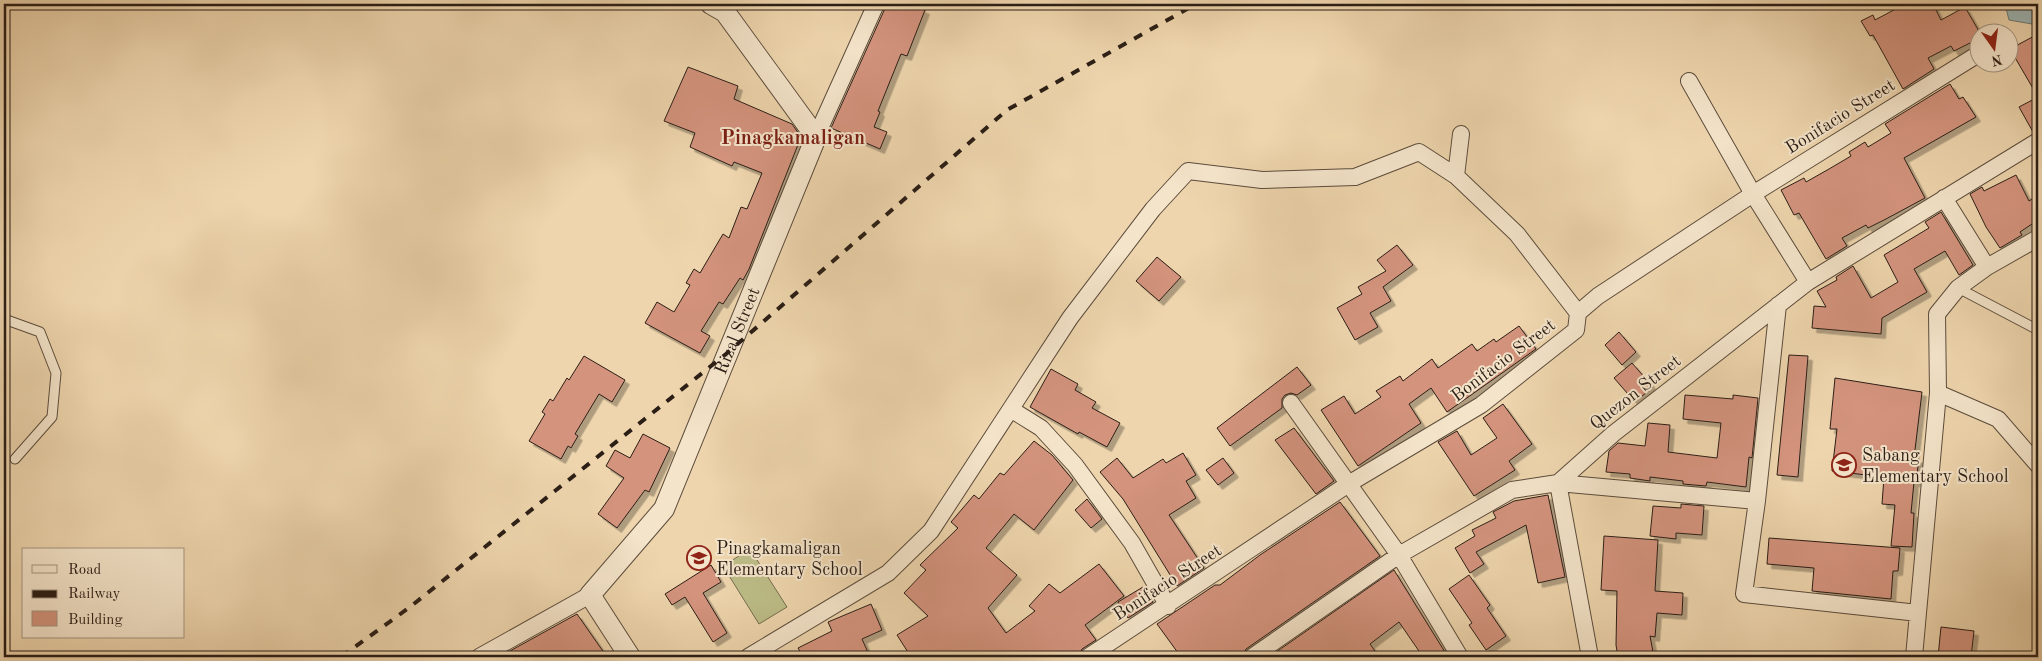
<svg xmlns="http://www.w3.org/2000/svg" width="2042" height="661" font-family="'Old Standard TT',serif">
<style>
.green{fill:#bcbc87;stroke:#746d4e}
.water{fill:#9db6b4;stroke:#6f7975}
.building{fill:#d3937d;stroke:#2b1e16;filter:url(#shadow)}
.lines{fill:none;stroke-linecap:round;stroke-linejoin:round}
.service-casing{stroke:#5c4c3c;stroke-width:11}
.minor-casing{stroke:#5c4c3c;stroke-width:18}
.tertiary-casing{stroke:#5c4c3c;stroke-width:22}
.service{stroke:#f4e4ca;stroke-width:9}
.minor{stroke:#f4e4ca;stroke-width:16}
.tertiary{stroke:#f4e4ca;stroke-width:20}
.rail{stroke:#2b1e16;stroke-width:4;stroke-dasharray:9 9;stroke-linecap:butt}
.labels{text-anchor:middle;stroke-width:4;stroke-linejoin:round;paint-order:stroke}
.street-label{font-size:18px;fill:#2b1e16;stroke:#f4e4ca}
.poi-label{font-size:18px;fill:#2b1e16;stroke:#f4e4ca;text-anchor:start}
.quarter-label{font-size:20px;font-weight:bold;fill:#7a1f14;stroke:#f4e4ca}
</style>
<defs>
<filter id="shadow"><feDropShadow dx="4.5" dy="4.5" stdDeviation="0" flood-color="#0004"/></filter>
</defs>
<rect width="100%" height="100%" fill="#eed5ad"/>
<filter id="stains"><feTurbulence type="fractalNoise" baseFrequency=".004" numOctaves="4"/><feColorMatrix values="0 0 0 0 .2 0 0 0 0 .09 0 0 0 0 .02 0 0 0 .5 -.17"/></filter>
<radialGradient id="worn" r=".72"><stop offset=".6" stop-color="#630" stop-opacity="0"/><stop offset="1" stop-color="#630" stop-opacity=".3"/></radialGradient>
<!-- green -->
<path class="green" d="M 750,549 L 787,607 L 759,624 L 723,566 Z"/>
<!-- water -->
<path class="water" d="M 2005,4 L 2038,4 L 2038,25 L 2009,20 Z"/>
<!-- building -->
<path class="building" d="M 887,4 L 922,4 L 920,8 L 925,10 L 907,56 L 901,54 L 878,111 L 880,112 L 874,127 L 887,132 L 880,149 L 831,128 Z
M 1905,4 L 1933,4 L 1941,20 L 1965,7 L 1980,33 L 1980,38 L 1954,51 L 1951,46 L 1928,58 L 1934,69 L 1903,89 L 1873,35 L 1870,36 L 1861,21 L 1873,15 L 1875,20 Z
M 2038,34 L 2038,97 L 2010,49 Z
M 688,67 L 738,86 L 734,99 L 792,124 L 801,137 L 749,269 L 743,280 L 740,278 L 723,304 L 719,302 L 701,331 L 710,336 L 700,353 L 645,323 L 657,302 L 674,312 L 690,285 L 686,283 L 694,269 L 700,273 L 723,234 L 729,238 L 741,207 L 747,209 L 762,173 L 734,162 L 732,166 L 690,147 L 695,133 L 664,121 Z
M 1950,84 L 1959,99 L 1963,97 L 1976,117 L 1904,158 L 1925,198 L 1886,219 L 1868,228 L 1866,225 L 1842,238 L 1847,246 L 1826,259 L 1799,213 L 1794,215 L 1781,190 L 1804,178 L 1806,182 L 1829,169 L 1851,156 L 1849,152 L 1865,142 L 1868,147 L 1891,133 L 1885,124 Z
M 2038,97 L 2038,131 L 2033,132 L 2019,107 Z
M 2016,175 L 2029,201 L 2038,195 L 2038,220 L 2020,232 L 2022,235 L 2000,248 L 1986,227 L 1970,194 L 1982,187 L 1984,191 Z
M 1941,212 L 1973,265 L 1959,275 L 1945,251 L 1914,269 L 1927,292 L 1882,318 L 1881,334 L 1812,328 L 1814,306 L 1826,307 L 1817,291 L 1837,280 L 1836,277 L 1853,266 L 1871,298 L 1898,282 L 1884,255 L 1929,228 L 1925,222 Z
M 1397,245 L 1413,265 L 1383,287 L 1391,301 L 1370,313 L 1378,327 L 1355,340 L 1337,308 L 1362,294 L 1358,287 L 1386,271 L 1377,260 Z
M 1157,257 L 1181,277 L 1159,301 L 1136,281 Z
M 1519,326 L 1536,349 L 1447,412 L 1431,388 L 1409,404 L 1421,423 L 1358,466 L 1321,410 L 1344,396 L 1355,414 L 1381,397 L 1376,391 L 1400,376 L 1403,381 L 1432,359 L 1438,368 L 1472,344 L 1477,351 L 1494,339 L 1496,342 Z
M 1619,332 L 1636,352 L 1622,365 L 1605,345 Z
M 1789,355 L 1808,356 L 1798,477 L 1777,475 Z
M 584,356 L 625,380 L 612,402 L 599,394 L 575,434 L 578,436 L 571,448 L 568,446 L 561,459 L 529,441 L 545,414 L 542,412 L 550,399 L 553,401 L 567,378 L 569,380 Z
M 1632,363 L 1653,387 L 1635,402 L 1614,378 Z
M 1297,367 L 1311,385 L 1297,395 L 1291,393 L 1285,395 L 1282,399 L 1282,408 L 1230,446 L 1217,428 Z
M 1051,369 L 1078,384 L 1075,390 L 1096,402 L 1092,408 L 1120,423 L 1107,447 L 1079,432 L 1078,434 L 1030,407 Z
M 1835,378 L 1922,392 L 1914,458 L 1919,459 L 1916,482 L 1914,482 L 1911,513 L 1914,513 L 1912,547 L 1891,546 L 1895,505 L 1882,504 L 1884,477 L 1832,471 L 1837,429 L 1830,429 Z
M 1685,395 L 1733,399 L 1733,395 L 1758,398 L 1752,458 L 1749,457 L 1746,487 L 1707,482 L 1706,486 L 1683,484 L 1683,481 L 1650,477 L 1650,481 L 1630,478 L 1630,474 L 1606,472 L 1609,451 L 1618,443 L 1645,446 L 1648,423 L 1670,425 L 1668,452 L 1717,458 L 1721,423 L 1683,419 Z
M 1503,404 L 1532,444 L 1509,461 L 1515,470 L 1474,496 L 1438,442 L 1457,431 L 1471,455 L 1497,438 L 1483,418 Z
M 1294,428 L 1334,481 L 1316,494 L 1275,440 Z
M 643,434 L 670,448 L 649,492 L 645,490 L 617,528 L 598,514 L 624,478 L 606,466 L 615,450 L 630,458 Z
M 1034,441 L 1052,455 L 1073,480 L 1034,530 L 1014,514 L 986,548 L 1017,575 L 988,608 L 1006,633 L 1035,611 L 1029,606 L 1049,584 L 1060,593 L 1099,564 L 1124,596 L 1085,625 L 1096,640 L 1082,649 L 1078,657 L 911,657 L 897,635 L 928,616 L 904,593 L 926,570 L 920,565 L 958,528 L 951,522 L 974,495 L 979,499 L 1000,473 L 1004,475 Z
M 1183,453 L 1196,475 L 1186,481 L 1196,498 L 1169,515 L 1204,568 L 1177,586 L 1123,499 L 1100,472 L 1117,458 L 1133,478 L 1163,459 L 1166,463 Z
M 1223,458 L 1234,473 L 1218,485 L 1206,470 Z
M 1548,495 L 1565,577 L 1538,583 L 1526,525 L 1476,552 L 1484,564 L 1470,573 L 1455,548 L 1475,536 L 1472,530 L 1496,518 L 1493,512 L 1514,501 Z
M 1087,499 L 1102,519 L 1091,528 L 1075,510 Z
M 1340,502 L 1380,556 L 1246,649 L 1242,657 L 1181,657 L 1157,624 L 1215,585 L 1220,585 L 1260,555 Z
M 1681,504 L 1704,506 L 1702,535 L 1676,533 L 1676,539 L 1650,536 L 1653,506 L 1681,508 Z
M 1604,536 L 1658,540 L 1655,591 L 1683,593 L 1682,615 L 1657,613 L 1655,637 L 1650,636 L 1654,657 L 1618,657 L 1616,645 L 1617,591 L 1601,590 Z
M 1769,538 L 1900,548 L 1898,571 L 1893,571 L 1891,599 L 1812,591 L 1814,568 L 1767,564 Z
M 711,565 L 721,582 L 703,593 L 727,633 L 713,642 L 685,597 L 672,605 L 665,594 Z
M 1394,570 L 1448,657 L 1423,657 L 1399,622 L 1370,644 L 1379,657 L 1269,657 Z
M 1469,575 L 1490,605 L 1487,608 L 1506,636 L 1486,650 L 1469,625 L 1472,623 L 1449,589 Z
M 1143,587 L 1153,602 L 1128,618 L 1118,602 Z
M 871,604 L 882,630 L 862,639 L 870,657 L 803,657 L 798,648 L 832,631 L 828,622 Z
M 577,614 L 607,657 L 515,657 L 510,651 Z
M 1941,627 L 1974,631 L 1971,657 L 1938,657 Z"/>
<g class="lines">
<defs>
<path id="service" d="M 1958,288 L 2038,330
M 4,319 L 40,332 L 56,373 L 52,417 L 15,459"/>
<path id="minor" d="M 1689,81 L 1753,194 L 1808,282
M 816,137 L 876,4
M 1456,176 L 1461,134
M 1944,198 L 1987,267
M 1778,305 L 1757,501 L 1744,594 L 1918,613
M 1938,393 L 1998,419 L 2038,465
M 1291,403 L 1399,555 L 1460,657
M 1012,410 L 1041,428 L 1075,465 L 1132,543 L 1168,606
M 479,657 L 590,595
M 748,657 L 888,573 L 931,531 L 1070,318 L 1153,209 L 1188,171 L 1262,180 L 1355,177 L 1419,152 L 1456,176 L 1517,234 L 1578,313
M 1088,657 L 1350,483 L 1481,405 L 1576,330 L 1578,313 L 1598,296 L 1753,194 L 1980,53
M 1252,657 L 1399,555 L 1512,490 L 1558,483 L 1613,434 L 1808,282 L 2038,141
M 1590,657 L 1558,483 L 1757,501
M 1914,657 L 1938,393 L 1937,314 L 1958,288 L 1987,267 L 2038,238"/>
<g id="tertiary">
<path id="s1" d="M 630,657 L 590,595 L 664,509 L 816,137 L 725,12 L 711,4"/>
</g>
</defs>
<!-- service casing -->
<use href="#service" class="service-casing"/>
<!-- minor casing -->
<use href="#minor" class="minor-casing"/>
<!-- tertiary casing -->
<use href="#tertiary" class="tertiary-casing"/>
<!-- service -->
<use href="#service" class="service"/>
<!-- minor -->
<use href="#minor" class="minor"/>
<!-- tertiary -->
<use href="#tertiary" class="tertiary"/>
<!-- rail -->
<path class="rail" d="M 341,657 L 410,607 L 726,354 L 1007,110 L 1196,4"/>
</g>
<!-- icons -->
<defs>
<symbol id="school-ring" viewBox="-11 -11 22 22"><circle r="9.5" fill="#f4e4ca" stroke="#8f2418" stroke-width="1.5"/><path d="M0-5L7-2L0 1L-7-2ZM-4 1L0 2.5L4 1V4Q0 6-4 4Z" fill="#8f2418"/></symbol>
</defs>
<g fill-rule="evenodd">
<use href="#school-ring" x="1830" y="451" width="28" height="28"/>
<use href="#school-ring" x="685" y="544" width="28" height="28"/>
</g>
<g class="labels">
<!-- street labels -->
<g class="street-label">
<text transform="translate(1840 116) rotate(-32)" y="6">Bonifacio Street</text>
<text dy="6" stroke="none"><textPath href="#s1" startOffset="380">Rizal Street</textPath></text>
<text transform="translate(1503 360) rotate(-37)" y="6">Bonifacio Street</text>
<text transform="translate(1635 392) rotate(-38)" y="6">Quezon Street</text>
<text transform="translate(1167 582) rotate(-33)" y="6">Bonifacio Street</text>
</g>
<!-- poi labels -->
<g class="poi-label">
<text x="1862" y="461">Sabang<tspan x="1862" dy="21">Elementary School</tspan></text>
<text x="716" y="554">Pinagkamaligan<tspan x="716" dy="21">Elementary School</tspan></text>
</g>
<!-- quarter labels -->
<g class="quarter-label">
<text x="793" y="144">Pinagkamaligan</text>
</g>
</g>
<!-- margin -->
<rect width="2042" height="661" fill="none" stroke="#eed5ad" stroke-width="20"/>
<rect x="5" y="5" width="2032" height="651" fill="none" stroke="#2b1e16" stroke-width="2.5"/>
<rect x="10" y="10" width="2022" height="641" fill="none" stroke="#2b1e16"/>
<!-- legend -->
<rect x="22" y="548" width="162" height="90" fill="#f4e4ca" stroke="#a49582"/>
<rect x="32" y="565" width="25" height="8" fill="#f4e4ca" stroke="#a49582"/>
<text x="68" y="574" font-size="15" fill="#2b1e16">Road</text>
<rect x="32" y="590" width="25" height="8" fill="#2b1e16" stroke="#a49582"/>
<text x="68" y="598" font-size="15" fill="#2b1e16">Railway</text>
<rect x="32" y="611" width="25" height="15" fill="#d3937d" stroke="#a49582"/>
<text x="68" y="624" font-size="15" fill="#2b1e16">Building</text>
<!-- north arrow -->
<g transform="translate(1994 48) rotate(166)"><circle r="24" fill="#f4e4ca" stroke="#a49582"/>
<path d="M0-4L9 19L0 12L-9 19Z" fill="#8f2418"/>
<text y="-8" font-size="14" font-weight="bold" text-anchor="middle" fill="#2b1e16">N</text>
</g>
<rect width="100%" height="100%" filter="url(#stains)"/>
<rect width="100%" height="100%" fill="url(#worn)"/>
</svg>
